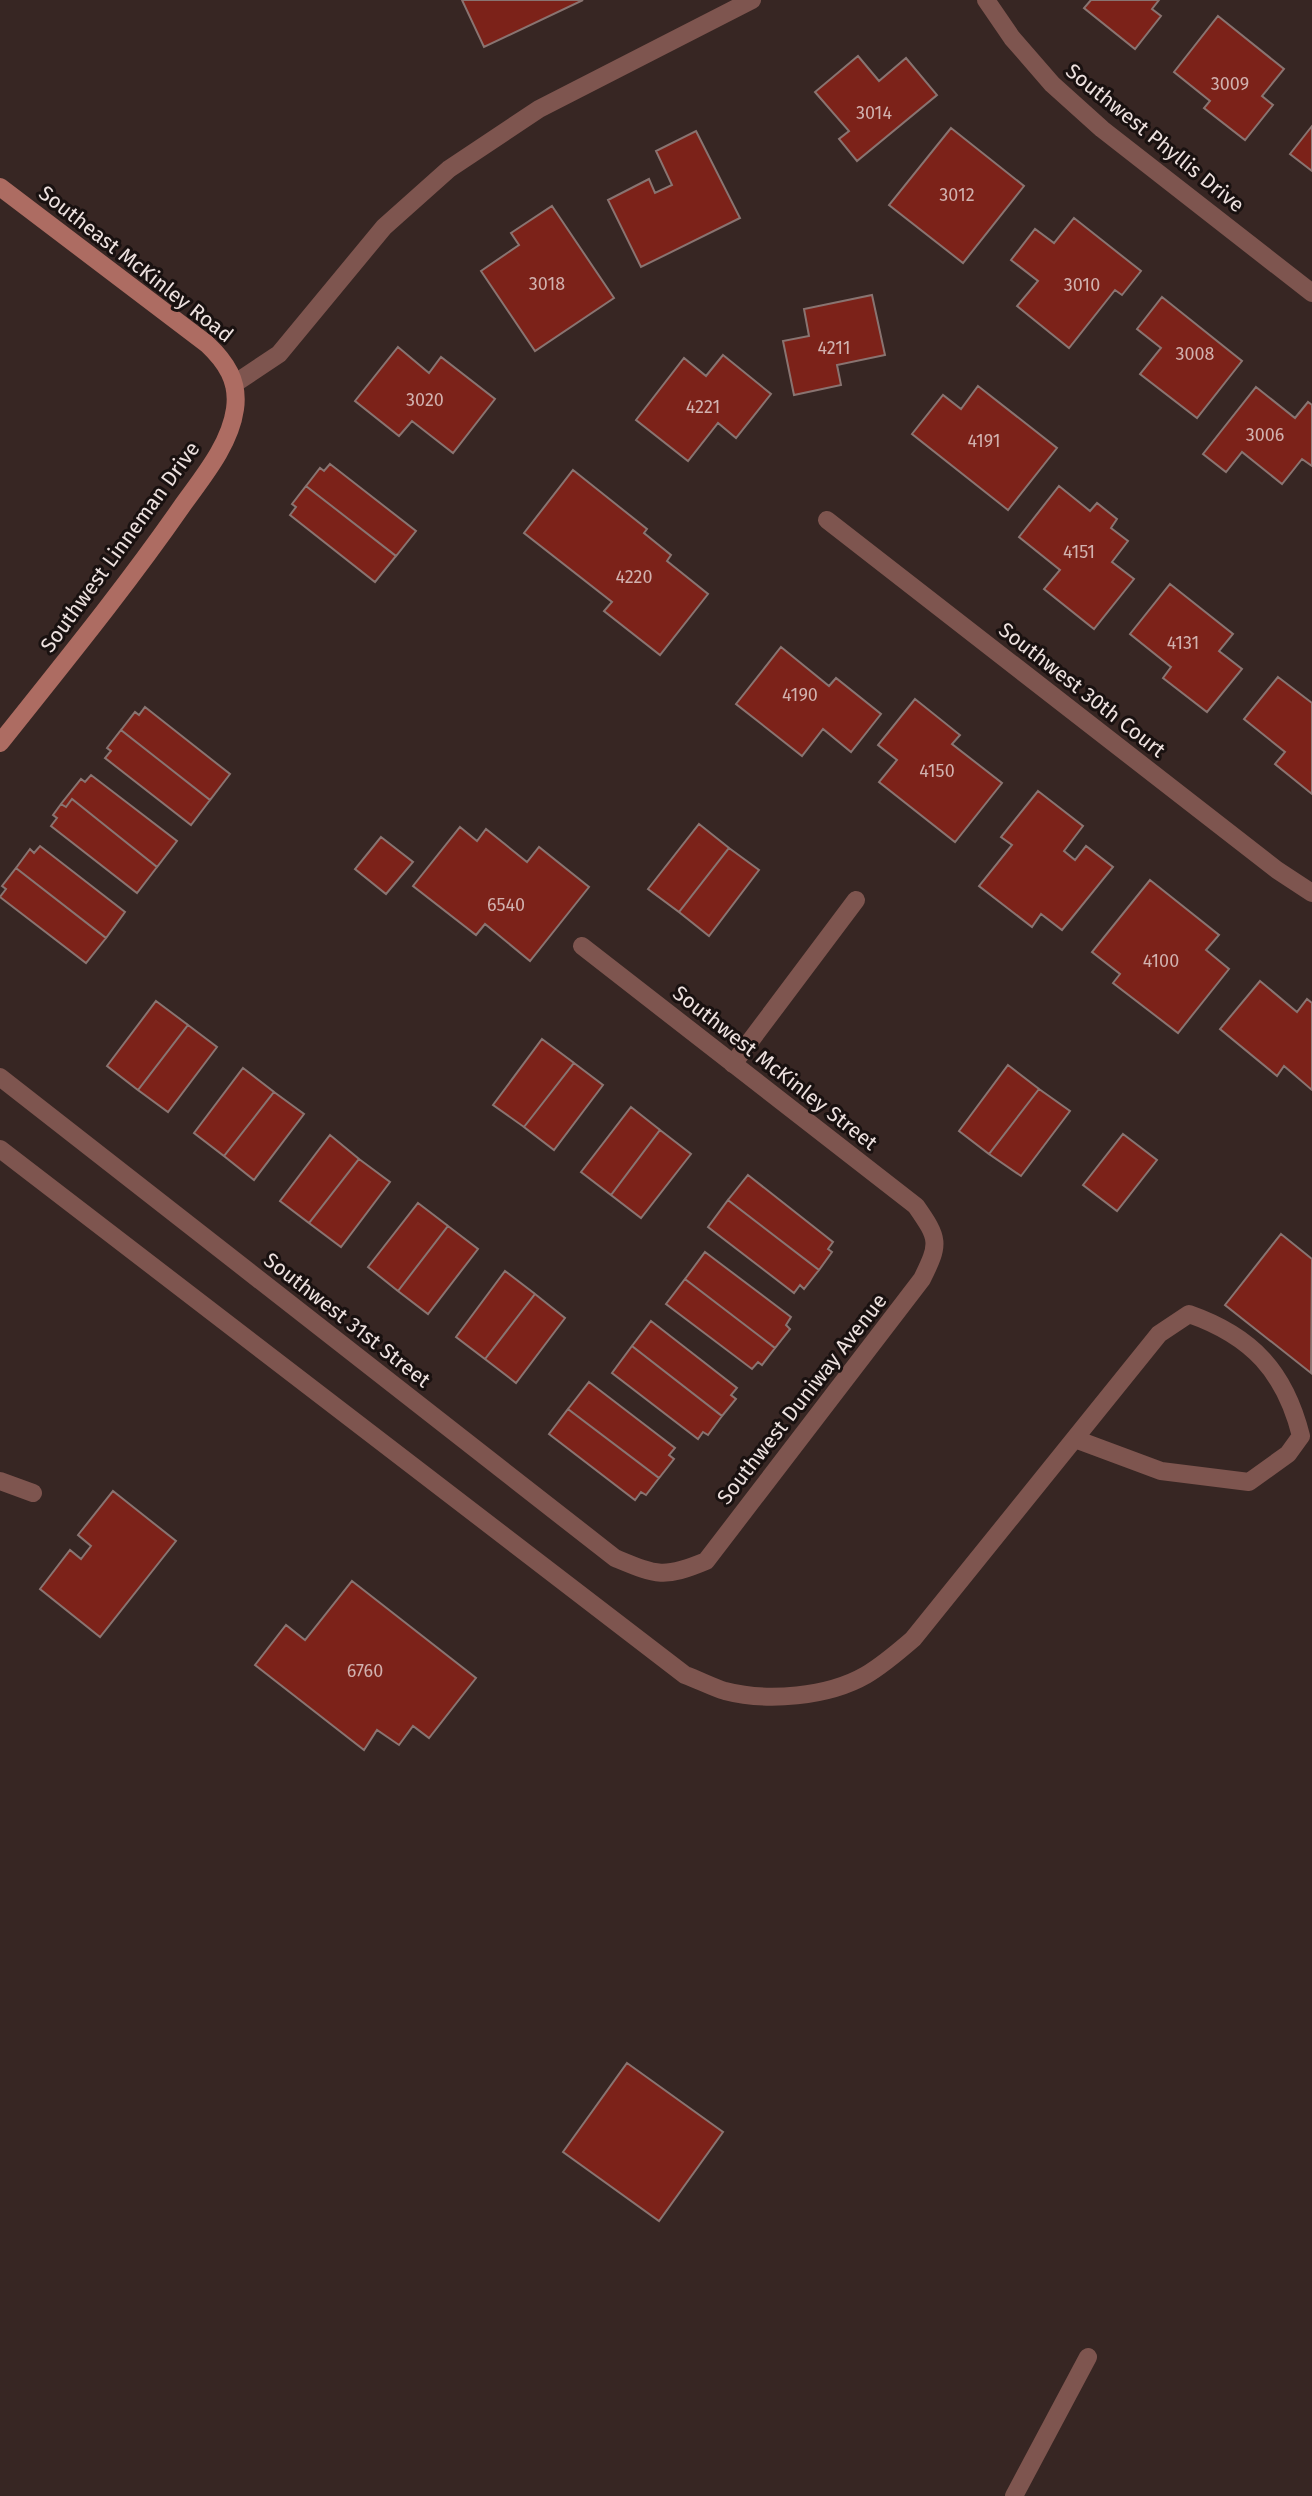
<svg xmlns="http://www.w3.org/2000/svg" width="1312" height="2496" font-family="'Fira Sans',sans-serif">
<style>
.building{fill:#7c2219;stroke:#897471;stroke-width:2}
.lines{fill:none;stroke-linecap:round;stroke-linejoin:round}
.lane{stroke:#7e554f;stroke-width:18}
.street{stroke:#7e554f;stroke-width:18}
.secondary{stroke:#ad6c62;stroke-width:18}
.labels{text-anchor:middle;stroke-width:6;stroke-linejoin:round;paint-order:stroke}
.number-label{font-size:18px;fill:#d1b1ae}
.street-label{font-size:21px;fill:#ede1df;stroke:#191110}
</style>
<rect width="100%" height="100%" fill="#372623"/>
<!-- building -->
<path class="building" d="M 462,0 L 583,0 L 484,47 Z
M 1091,0 L 1159,0 L 1152,9 L 1161,16 L 1135,49 L 1084,8 Z
M 1218,16 L 1284,69 L 1262,96 L 1273,105 L 1245,140 L 1204,108 L 1210,101 L 1174,72 Z
M 858,56 L 879,81 L 906,58 L 937,95 L 857,161 L 839,139 L 849,131 L 815,92 Z
M 1312,126 L 1312,171 L 1290,154 Z
M 951,128 L 1024,186 L 963,263 L 889,205 Z
M 696,131 L 740,218 L 641,267 L 608,200 L 649,179 L 655,193 L 672,185 L 656,151 Z
M 552,206 L 614,298 L 535,351 L 481,271 L 519,245 L 511,233 Z
M 1074,218 L 1141,271 L 1122,295 L 1115,290 L 1069,348 L 1017,306 L 1038,281 L 1011,260 L 1035,229 L 1054,243 Z
M 872,295 L 885,355 L 837,365 L 841,385 L 794,395 L 783,341 L 809,336 L 804,309 Z
M 1162,297 L 1242,361 L 1197,418 L 1140,374 L 1161,348 L 1137,329 Z
M 398,347 L 429,373 L 441,357 L 495,399 L 453,453 L 412,421 L 399,436 L 355,401 Z
M 723,355 L 771,394 L 736,438 L 718,423 L 688,461 L 636,420 L 684,358 L 706,376 Z
M 978,386 L 1057,448 L 1008,510 L 912,434 L 943,395 L 961,409 Z
M 1256,387 L 1295,418 L 1308,402 L 1312,405 L 1312,466 L 1302,459 L 1282,484 L 1242,452 L 1226,472 L 1203,454 Z
M 330,464 L 416,531 L 396,556 L 306,486 L 320,468 L 324,471 Z
M 573,470 L 647,529 L 644,533 L 671,555 L 667,561 L 708,594 L 660,655 L 604,611 L 612,602 L 524,533 Z
M 306,486 L 396,556 L 375,582 L 290,515 L 296,507 L 292,504 Z
M 1059,486 L 1090,511 L 1097,503 L 1117,519 L 1111,528 L 1128,541 L 1112,562 L 1134,579 L 1094,629 L 1044,589 L 1060,570 L 1019,537 Z
M 1170,584 L 1233,634 L 1219,651 L 1242,669 L 1207,712 L 1163,678 L 1171,667 L 1130,634 Z
M 781,647 L 829,686 L 836,678 L 881,714 L 851,752 L 823,729 L 802,756 L 736,704 Z
M 1278,677 L 1312,703 L 1312,794 L 1275,764 L 1285,752 L 1244,719 Z
M 915,699 L 960,735 L 952,744 L 1002,783 L 955,842 L 879,782 L 897,760 L 878,745 Z
M 145,707 L 230,774 L 210,800 L 121,730 L 135,712 L 139,715 Z
M 121,730 L 210,800 L 191,825 L 105,758 L 111,751 L 107,748 Z
M 91,775 L 177,841 L 157,867 L 72,799 L 66,807 L 61,804 L 81,779 L 85,782 Z
M 1038,791 L 1083,826 L 1064,851 L 1075,860 L 1086,846 L 1113,867 L 1062,930 L 1041,914 L 1032,927 L 979,886 L 1012,845 L 1001,837 Z
M 72,799 L 157,867 L 137,893 L 51,826 L 57,818 L 53,815 L 61,804 L 66,807 Z
M 699,824 L 729,848 L 679,912 L 648,889 Z
M 460,827 L 477,841 L 486,829 L 527,862 L 539,847 L 589,887 L 530,961 L 485,924 L 476,935 L 413,886 Z
M 381,837 L 413,862 L 386,894 L 355,869 Z
M 40,846 L 125,912 L 106,938 L 16,868 L 30,849 L 34,853 Z
M 729,848 L 759,870 L 709,936 L 679,912 Z
M 16,868 L 106,938 L 86,963 L 0,897 L 6,889 L 2,886 Z
M 1150,880 L 1219,935 L 1206,950 L 1229,969 L 1178,1033 L 1113,983 L 1120,974 L 1092,952 Z
M 1260,981 L 1297,1012 L 1307,999 L 1312,1003 L 1312,1090 L 1284,1066 L 1277,1076 L 1220,1029 Z
M 156,1001 L 188,1025 L 138,1090 L 107,1066 Z
M 188,1025 L 217,1047 L 168,1112 L 138,1090 Z
M 542,1039 L 574,1063 L 524,1127 L 493,1105 Z
M 574,1063 L 603,1085 L 554,1150 L 524,1127 Z
M 1008,1065 L 1039,1089 L 989,1154 L 959,1131 Z
M 243,1068 L 274,1092 L 224,1156 L 194,1133 Z
M 1039,1089 L 1070,1111 L 1021,1176 L 989,1154 Z
M 274,1092 L 304,1114 L 254,1180 L 224,1156 Z
M 631,1107 L 660,1130 L 611,1195 L 581,1172 Z
M 660,1130 L 691,1154 L 641,1218 L 611,1195 Z
M 1123,1134 L 1157,1160 L 1117,1211 L 1083,1185 Z
M 330,1135 L 359,1159 L 309,1223 L 280,1201 Z
M 359,1159 L 390,1182 L 341,1247 L 309,1223 Z
M 748,1175 L 833,1242 L 828,1249 L 832,1252 L 819,1270 L 728,1200 Z
M 728,1200 L 819,1270 L 804,1289 L 800,1285 L 794,1293 L 708,1227 Z
M 418,1203 L 448,1226 L 398,1291 L 368,1267 Z
M 448,1226 L 478,1249 L 428,1314 L 398,1291 Z
M 1281,1234 L 1312,1259 L 1311,1373 L 1225,1305 Z
M 705,1252 L 791,1317 L 786,1325 L 790,1329 L 775,1348 L 685,1279 Z
M 505,1271 L 535,1294 L 485,1359 L 456,1337 Z
M 685,1279 L 775,1348 L 762,1365 L 758,1362 L 752,1369 L 666,1304 Z
M 535,1294 L 565,1318 L 516,1383 L 485,1359 Z
M 651,1321 L 737,1388 L 731,1395 L 736,1399 L 722,1416 L 632,1346 Z
M 632,1346 L 722,1416 L 708,1435 L 703,1432 L 698,1439 L 612,1373 Z
M 589,1382 L 675,1448 L 669,1455 L 674,1459 L 659,1478 L 568,1409 Z
M 568,1409 L 659,1478 L 646,1495 L 641,1492 L 635,1500 L 549,1434 Z
M 113,1491 L 176,1541 L 100,1637 L 40,1589 L 70,1550 L 81,1559 L 91,1546 L 78,1535 Z
M 352,1581 L 476,1678 L 429,1738 L 413,1726 L 399,1745 L 377,1730 L 364,1750 L 255,1665 L 286,1625 L 305,1640 Z
M 627,2063 L 723,2132 L 659,2221 L 563,2152 Z"/>
<g class="lines">
<!-- lane -->
<path class="lane" d="M 733,1064 L 856,900
M 0,1149 L 685,1675 C 699,1680 712,1687 725,1691 C 767,1702 828,1697 866,1675 C 883,1665 898,1652 913,1639 L 1159,1334 L 1189,1314 C 1252,1336 1285,1372 1301,1436 L 1288,1454 L 1249,1482 L 1161,1471 L 1075,1439
M 0,1481 L 33,1493
M 1014,2496 L 1088,2357"/>
<!-- street -->
<path class="street" d="M 986,0 L 1012,38 L 1052,84 L 1102,129 L 1312,293
M 234,384 L 279,354 L 384,227 L 449,169 L 539,109 L 752,0
M 827,520 L 1277,870 L 1312,893
M 0,1077 L 615,1558 C 656,1575 663,1579 706,1561 L 922,1279 C 940,1243 939,1239 916,1206 L 582,946"/>
<!-- secondary -->
<path class="secondary" d="M 0,187 L 207,344 C 226,362 239,381 235,409 C 230,445 202,478 182,506 C 125,588 62,665 0,743"/>
</g>
<g class="labels">
<!-- number labels -->
<g class="number-label">
<text x="1230" y="90">3009</text>
<text x="874" y="119">3014</text>
<text x="957" y="201">3012</text>
<text x="547" y="290">3018</text>
<text x="1082" y="291">3010</text>
<text x="834" y="354">4211</text>
<text x="1195" y="360">3008</text>
<text x="425" y="406">3020</text>
<text x="703" y="413">4221</text>
<text x="1265" y="441">3006</text>
<text x="984" y="447">4191</text>
<text x="1079" y="558">4151</text>
<text x="634" y="583">4220</text>
<text x="1183" y="649">4131</text>
<text x="800" y="701">4190</text>
<text x="937" y="777">4150</text>
<text x="506" y="911">6540</text>
<text x="1161" y="967">4100</text>
<text x="365" y="1677">6760</text>
</g>
<!-- street labels -->
<g class="street-label">
<text transform="translate(1155 138) rotate(39)" y="7">Southwest Phyllis Drive</text>
<text transform="translate(136 264) rotate(38)" y="7">Southeast McKinley Road</text>
<text transform="translate(120 547) rotate(-54)" y="7">Southwest Linneman Drive</text>
<text transform="translate(1082 690) rotate(38)" y="7">Southwest 30th Court</text>
<text transform="translate(775 1068) rotate(38)" y="7">Southwest McKinley Street</text>
<text transform="translate(347 1320) rotate(38)" y="7">Southwest 31st Street</text>
<text transform="translate(802 1399) rotate(-52)" y="7">Southwest Duniway Avenue</text>
</g>
</g>
</svg>
